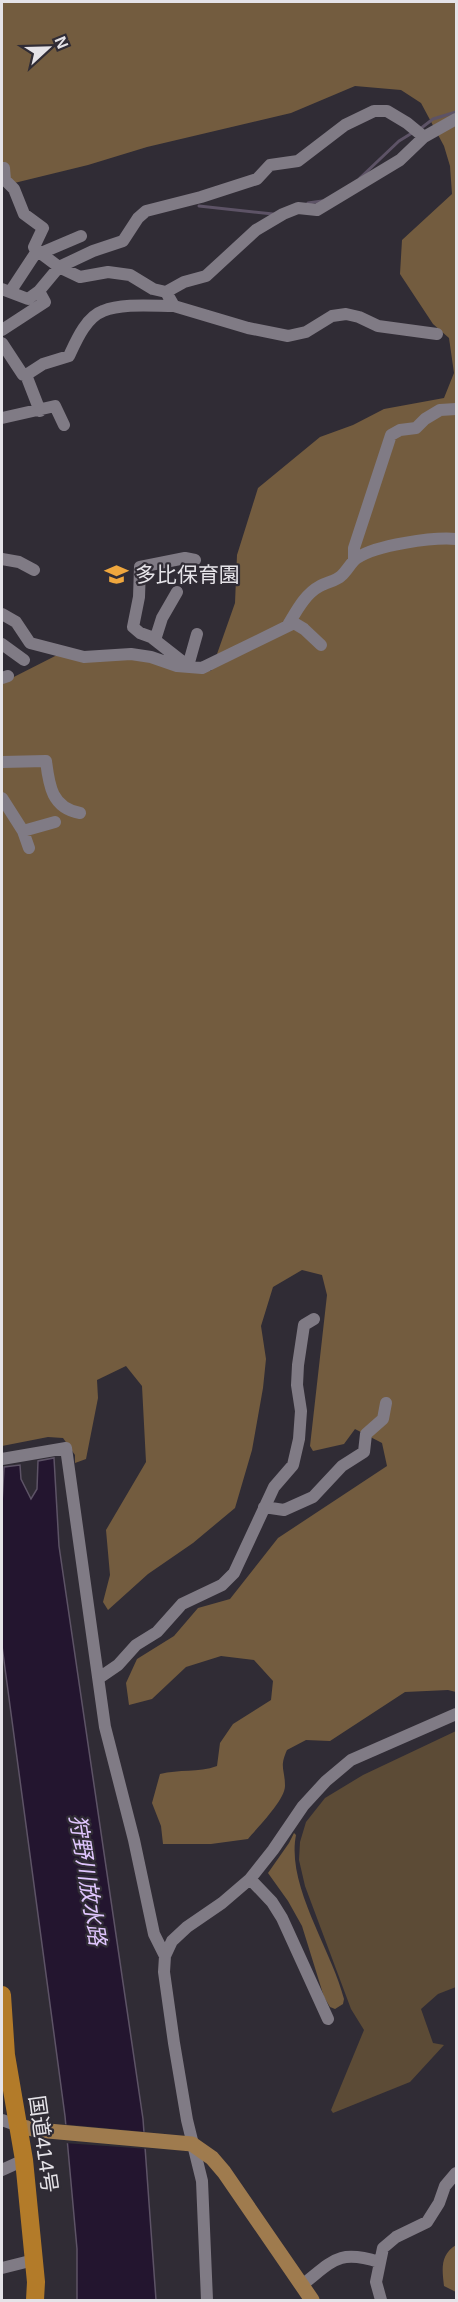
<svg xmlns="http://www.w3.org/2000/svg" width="458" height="2302" font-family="Arial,'Noto Sans JP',sans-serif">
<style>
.green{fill:#5c4b36}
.forest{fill:#735c3f}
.water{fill:#23152f;stroke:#5d5366;stroke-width:1.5}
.pier{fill:#302c35}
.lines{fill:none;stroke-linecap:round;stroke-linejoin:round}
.stream{stroke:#5d5366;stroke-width:3}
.minor{stroke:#807b85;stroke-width:12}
.major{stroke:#9f7b4e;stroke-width:15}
.highway{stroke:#b37b29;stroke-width:18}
.labels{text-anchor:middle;stroke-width:4.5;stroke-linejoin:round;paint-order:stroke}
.poi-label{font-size:21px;fill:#e5e3e8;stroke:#302c35;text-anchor:start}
.street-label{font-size:21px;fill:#e5e3e8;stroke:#302c35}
.water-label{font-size:22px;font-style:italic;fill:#e0c6fe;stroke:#302c35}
</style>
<rect width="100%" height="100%" fill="#302c35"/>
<!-- green -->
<path class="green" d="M 456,1731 L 456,1987 L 438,1994 L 421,2009 L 433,2043 L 444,2045 L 410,2082 L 333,2113 L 331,2110 L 364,2030 L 351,2009 L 305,1886 L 299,1860 L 300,1842 L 306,1822 L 325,1798 L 363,1775 Z"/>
<!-- forest -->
<path class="forest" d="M 2,2 L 456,2 L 456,1692 L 448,1690 L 405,1692 L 330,1741 L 306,1740 L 287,1750 C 279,1768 285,1769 285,1786 C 285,1800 257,1828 248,1839 L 211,1844 L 163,1844 L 161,1826 L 152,1803 L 160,1774 C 179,1769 198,1773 217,1766 L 220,1743 L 233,1724 L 271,1700 L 273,1681 L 254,1660 L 221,1656 L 186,1667 L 152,1699 L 129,1705 L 126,1683 L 137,1659 L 174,1636 L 198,1608 L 230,1599 L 278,1538 L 387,1466 L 382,1443 L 355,1429 L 344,1444 L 313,1451 L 310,1446 L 327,1295 L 322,1275 L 302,1270 L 273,1287 L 261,1326 L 266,1359 L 263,1388 L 252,1450 L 235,1508 L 193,1543 L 148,1574 L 108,1610 L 103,1602 L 110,1575 L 106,1530 L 146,1462 L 142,1386 L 126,1366 L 97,1380 L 98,1398 L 86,1459 L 75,1463 L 75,1455 L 63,1438 L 48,1437 L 2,1446 L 2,683 L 63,652 L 147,657 L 181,668 L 211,671 L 235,603 L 237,555 L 258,488 L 320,437 L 353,425 L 384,409 L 444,398 L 454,373 L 449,338 L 433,324 L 400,274 L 402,240 L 452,194 L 450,166 L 444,146 L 421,103 L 401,90 L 355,86 L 291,113 L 147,147 L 88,165 L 2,186 Z
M 294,1833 L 296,1835 C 286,1886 332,1950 344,1999 L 343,2004 L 335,2009 L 330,2007 L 324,1997 L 302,1926 L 288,1901 L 268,1873 L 289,1843 Z
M 456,2245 L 456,2292 L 444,2286 C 442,2269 440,2255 456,2245 Z"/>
<!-- water -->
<path class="water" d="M 54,1458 L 59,1546 L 143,2119 L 156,2300 L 77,2300 L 77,2249 L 65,2116 L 2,1646 L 2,1504 L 4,1467 L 20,1465 L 21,1479 L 31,1499 L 37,1489 L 38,1461 Z"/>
<!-- pier -->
<path class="pier" d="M 62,2124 L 147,2132 L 148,2149 L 64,2143 Z"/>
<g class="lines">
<!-- stream -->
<path class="stream" d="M 420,129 L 433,119 L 456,112
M 360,178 L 399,141 L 412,133
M 308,203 L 322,201
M 199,206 L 273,214"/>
<!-- minor -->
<path class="minor" d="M 4,168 L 5,180 L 14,189 L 24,214 L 43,228 L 34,247 L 35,249 L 59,267 L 80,277 L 108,272 L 130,275 L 153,289 L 166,292 L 184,282 L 206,276 L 256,230 L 283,214 L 298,208 L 317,210 L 400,160 L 424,137 L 456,119
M 41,253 L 81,236
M 2,289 L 28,299 L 39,291 L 59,267 L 93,251 L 123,241 L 138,218 L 146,211 L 201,197 L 257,179 L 270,165 L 298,161 L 345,125 L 374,111 L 387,111 L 407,123 L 424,137
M 10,292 L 37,251
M 166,292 L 174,306 L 248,328 L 288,336 L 306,332 L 332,316 L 346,314 L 359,317 L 378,326 L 437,334
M 2,330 L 45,302 L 39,291
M 2,343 L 23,375 L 26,375
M 40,411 L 26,375 L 43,364 L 69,356 C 76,341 86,317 103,311 C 122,303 153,306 174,306
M 2,418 L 55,406 L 64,425
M 2,559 L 19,562 L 34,570
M 354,559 L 354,548 L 391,435 L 400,430 L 416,428 L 425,419 L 440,410 L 456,409
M 195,560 L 185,558 L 140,567 L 139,597 L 133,627 L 140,633 L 151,637 L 188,666 L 197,634
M 2,614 L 16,622 L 30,643 L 84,657 L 131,654 L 151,657 L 177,666 L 202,668 L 294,623 L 304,629 L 321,645
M 288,625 C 297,610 305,594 320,586 C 327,582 336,581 341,576 C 347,571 351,562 357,558 C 376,545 433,537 456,539
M 155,640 L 162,618 L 177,592
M 2,644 L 24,660
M 2,678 L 8,676
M 2,762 L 46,761 C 49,786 52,808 80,813
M 2,798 L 23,831 L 29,848
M 23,831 L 55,822
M 2,1459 L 66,1448 L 105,1727 L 134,1840 L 154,1934 L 165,1956
M 264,1507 L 284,1510 L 313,1497 L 342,1466 L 364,1452 L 366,1434 L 383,1419 L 386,1403
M 99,1678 L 118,1665 L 136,1645 L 157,1632 L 182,1604 L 222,1585 L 234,1573 L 274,1487 L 293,1465 L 299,1439 L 301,1411 L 297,1385 L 298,1365 L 304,1325 L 314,1319
M 250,1879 L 272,1902 L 282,1918 L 328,2019
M 2,2120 L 19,2126
M 2,2170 L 24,2160
M 2,2268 L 34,2260
M 302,2285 C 333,2261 338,2249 379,2262
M 207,2300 L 202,2181 L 187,2120 L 174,2043 L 164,1972 L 165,1956 L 172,1941 L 187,1927 L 222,1903 L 250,1879 L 273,1850 L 303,1806 L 326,1781 L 351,1760 L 456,1714
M 381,2300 L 376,2282 L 383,2248 L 396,2237 L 427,2222 L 439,2203 L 445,2186 L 456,2173"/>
<!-- major -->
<path class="major" d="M 19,2126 L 37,2130 L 192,2144 L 212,2158 L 224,2172 L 312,2300"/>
<!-- highway -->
<path class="highway" d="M 2,1995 L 6,2055 L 24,2160 L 36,2282 L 35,2300"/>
</g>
<!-- icons -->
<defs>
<symbol id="school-bare" viewBox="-9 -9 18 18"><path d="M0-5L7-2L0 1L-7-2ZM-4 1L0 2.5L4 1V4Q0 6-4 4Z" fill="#efa73e" stroke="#302c35" stroke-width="2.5" paint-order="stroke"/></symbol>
</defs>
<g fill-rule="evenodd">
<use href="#school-bare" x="100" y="558" width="33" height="33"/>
</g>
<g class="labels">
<!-- poi labels -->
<g class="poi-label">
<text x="135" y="582">多比保育園</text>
</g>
<!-- street labels -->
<g class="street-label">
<text transform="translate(43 2144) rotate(82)" y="7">国道414号</text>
</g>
<!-- water labels -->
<g class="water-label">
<text transform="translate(88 1880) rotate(81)" y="8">狩野川放水路</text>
</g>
</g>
<!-- border -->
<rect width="458" height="2302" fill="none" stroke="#e5e3e8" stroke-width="6"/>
<!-- north arrow -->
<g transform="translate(48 48) rotate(68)" stroke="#302c35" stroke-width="4.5" paint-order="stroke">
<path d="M0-4.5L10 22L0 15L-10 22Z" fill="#e5e3e8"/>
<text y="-9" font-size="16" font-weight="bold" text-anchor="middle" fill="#e5e3e8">N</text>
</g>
</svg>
